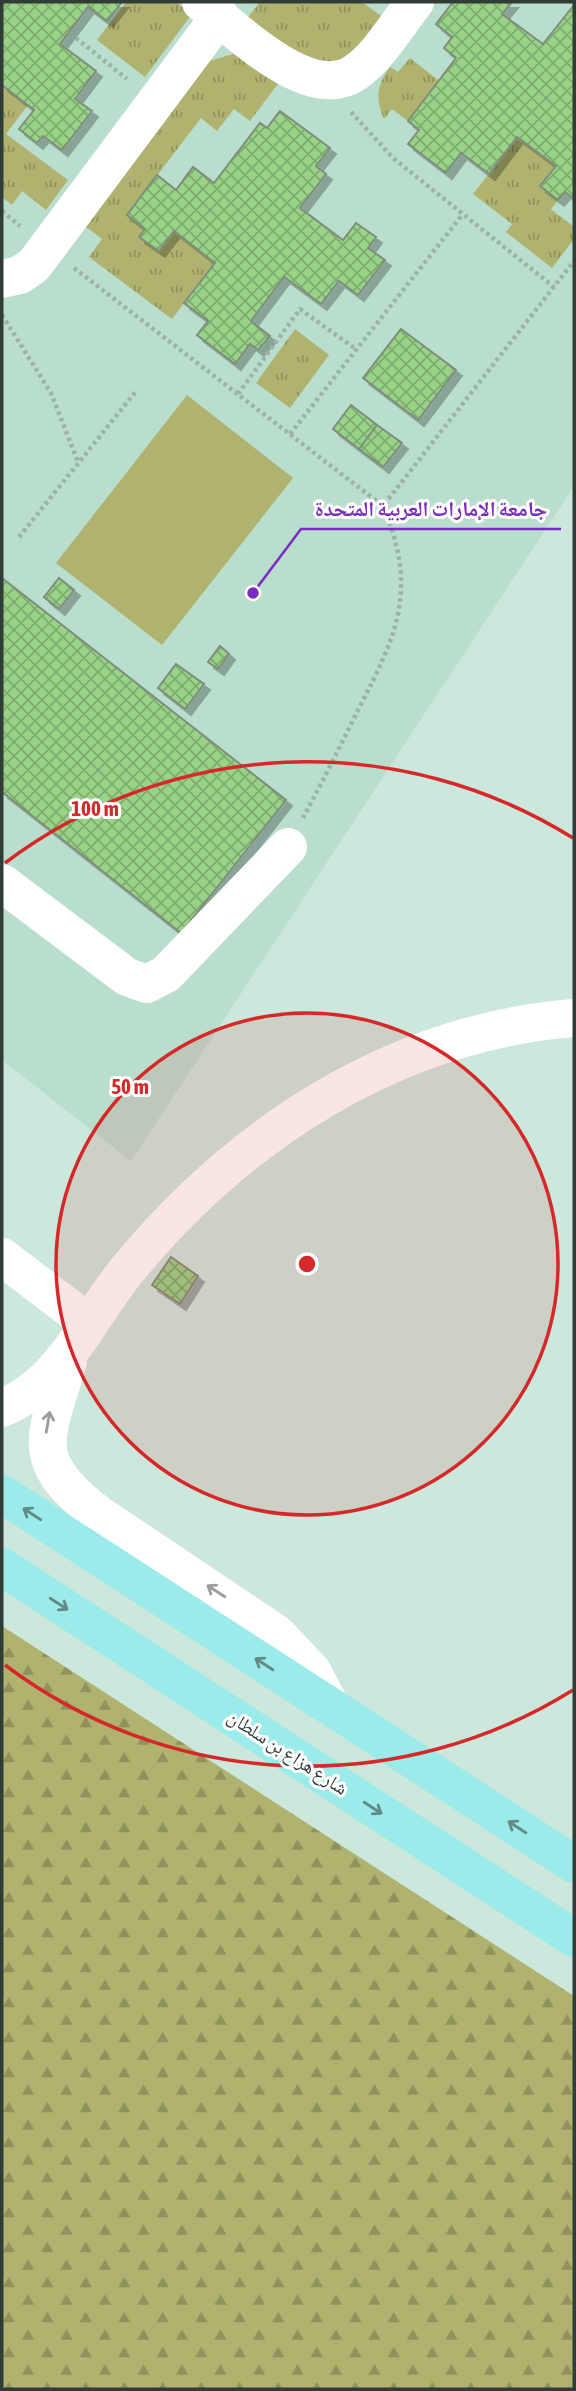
<svg xmlns="http://www.w3.org/2000/svg" width="576" height="2391" font-family="'Asap Condensed','Noto Naskh Arabic',sans-serif">
<style>
.built{fill:#badece}
.grass{fill:url(#grass-tufts)}
.forest{fill:url(#forest-firs)}
.pitch{fill:#b0b26f}
.building{fill:url(#building-cross-hatch);stroke:#7f8e7b;stroke-width:2;filter:url(#shadow)}
.lines{fill:none;stroke-linecap:round;stroke-linejoin:round}
.path{stroke:#9db3a9;stroke-width:4.5;stroke-dasharray:3.5 3.5;stroke-linecap:butt}
.minor{stroke:#fff;stroke-width:38}
.major{stroke:#9bebeb;stroke-width:38}
.oneway{stroke:#989e9b}
.oneway2{stroke:#618b88}
.ring{fill:none;stroke:#d62828;stroke-width:3.5}
.labels{text-anchor:middle;stroke-width:6;stroke-linejoin:round;paint-order:stroke}
.street-label{font-size:19px;fill:#313c37;stroke:#fff}
.centre{fill:#d62828;stroke:#fff;stroke-width:3.5}
.ring-label{font-size:21px;text-anchor:middle;font-weight:bold;fill:#d62828;stroke:#fff;stroke-width:6;stroke-linejoin:round;paint-order:stroke}
.leader{fill:none;stroke:#7b2cbf;stroke-width:2.5}
.callout-dot{fill:#7b2cbf;stroke:#fff;stroke-width:2.5}
.callout-label{font-size:21px;text-anchor:middle;font-weight:bold;fill:#7b2cbf;stroke:#fff;stroke-width:6;stroke-linejoin:round;paint-order:stroke}
</style>
<defs>
<pattern id="grass-tufts" width="24" height="20" patternUnits="userSpaceOnUse" patternTransform="scale(1.75)"><rect width="24" height="20" fill="#b0b26f"/><path d="M3 7l-1-3M5 7V3M7 7l1-3M15 17l-1-3M17 17v-4M19 17l1-3" fill="none" stroke="#90925c"/></pattern>
<pattern id="forest-firs" width="22" height="20" patternUnits="userSpaceOnUse" patternTransform="scale(1.75)"><rect width="22" height="20" fill="#b0b26f"/><path d="M5 1l3.5 6h-7zM16 11l3.5 6h-7z" fill="#90925c"/></pattern>
<pattern id="building-cross-hatch" width="8" height="8" patternUnits="userSpaceOnUse" patternTransform="scale(1.75)"><rect width="8" height="8" fill="#99d387"/><path d="M0 0l8 8M0 8l8-8" fill="none" stroke="#7dac6f"/></pattern>
<filter id="shadow"><feDropShadow dx="6" dy="6" stdDeviation="0" flood-color="#0004"/></filter>
</defs>
<rect width="100%" height="100%" fill="#cce7db"/>
<!-- built -->
<path class="built" d="M 2,2 L 574,2 L 574,486 L 131,1161 L 2,1060 Z"/>
<!-- grass -->
<path class="grass" d="M 126,2 L 176,2 L 192,14 L 145,77 L 97,40 Z
M 260,2 L 362,2 L 384,18 C 376,28 368,40 359,49 C 324,84 277,40 248,17 Z
M 233,54 L 246,57 L 280,81 L 250,121 L 234,109 L 217,131 L 201,118 L 127,215 L 145,229 L 140,237 L 159,251 L 174,231 L 215,263 L 172,319 L 89,257 L 102,239 L 82,224 L 209,61 Z
M 410,58 L 439,81 L 408,121 L 392,109 L 384,119 C 375,99 377,84 390,67 L 398,72 Z
M 2,85 L 28,105 L 6,134 L 68,180 L 46,210 L 22,191 L 12,205 L 2,197 Z
M 517,137 L 556,166 L 540,186 L 558,200 L 551,209 L 574,227 L 574,239 L 552,268 L 506,232 L 512,224 L 473,194 Z
M 295,329 L 329,355 L 290,408 L 256,383 Z"/>
<!-- forest -->
<path class="forest" d="M 2,1626 L 574,1996 L 574,2389 L 2,2389 Z"/>
<!-- pitch -->
<path class="pitch" d="M 187,395 L 293,478 L 162,645 L 56,563 Z"/>
<!-- building -->
<path class="building" d="M 2,2 L 122,2 L 107,21 L 88,7 L 60,44 L 96,71 L 75,99 L 92,111 L 62,150 L 43,136 L 37,143 L 19,129 L 34,110 L 2,85 Z
M 453,2 L 512,2 L 502,14 L 543,44 L 574,5 L 574,199 L 565,192 L 558,200 L 540,186 L 556,166 L 517,137 L 489,174 L 461,153 L 446,173 L 408,144 L 419,130 L 408,121 L 456,58 L 444,48 L 452,37 L 436,24 Z
M 280,111 L 330,148 L 316,166 L 326,174 L 300,208 L 343,240 L 356,223 L 376,237 L 368,248 L 385,260 L 358,295 L 339,281 L 321,304 L 284,277 L 251,321 L 270,336 L 258,350 L 250,344 L 235,364 L 197,335 L 208,321 L 184,303 L 215,263 L 174,231 L 159,251 L 139,237 L 145,229 L 127,215 L 157,175 L 176,190 L 193,167 L 214,183 L 260,123 L 267,128 Z
M 401,329 L 456,370 L 418,420 L 363,378 Z
M 351,405 L 377,425 L 359,449 L 333,429 Z
M 377,425 L 402,443 L 383,467 L 359,449 Z
M 2,578 L 286,800 L 181,933 L 2,792 Z
M 59,578 L 74,590 L 59,609 L 44,597 Z
M 220,646 L 229,654 L 218,669 L 208,662 Z
M 176,664 L 204,684 L 185,709 L 158,688 Z
M 171,1257 L 198,1276 L 180,1304 L 152,1285 Z"/>
<g class="lines">
<!-- path -->
<path class="path" d="M 76,38 L 127,79
M 351,112 L 393,158 L 554,287
M 2,211 L 20,226
M 74,268 L 383,506 L 574,261
M 2,315 L 51,393 L 78,462
M 238,394 L 300,309 L 357,350
M 290,434 L 463,214
M 19,537 L 137,390
M 303,818 C 322,782 341,745 359,708 C 398,633 418,589 383,506"/>
<!-- minor -->
<path class="minor" d="M 201,2 C 237,30 310,105 356,72 C 380,55 397,24 415,2
M 2,279 L 20,275 L 34,265 L 220,16
M 2,883 L 127,977 L 147,984 L 166,974 L 288,847
M 2,1257 L 89,1323
M 68,1361 C 48,1435 24,1458 98,1514 L 277,1634 L 312,1671 L 331,1707
M 2,1408 C 64,1383 88,1317 128,1269 C 240,1133 395,1032 574,1018"/>
<!-- major -->
<path class="major" d="M 2,1494 L 574,1864
M 2,1567 L 574,1938"/>
</g>
<!-- one-way arrows -->
<defs><path id="oneway-shaft" d="M-6 0H5M1.5-3L5.5 0L1.5 3" fill="none" stroke-width="1.6" stroke-linecap="round" stroke-linejoin="round" transform="scale(1.75)"/></defs>
<g class="oneway">
<use href="#oneway-shaft" transform="translate(48 1422) rotate(-80)"/>
<use href="#oneway-shaft" transform="translate(216 1591) rotate(-147)"/>
</g>
<g class="oneway2">
<use href="#oneway-shaft" transform="translate(32 1514) rotate(-147)"/>
<use href="#oneway-shaft" transform="translate(59 1604) rotate(33)"/>
<use href="#oneway-shaft" transform="translate(264 1664) rotate(-147)"/>
<use href="#oneway-shaft" transform="translate(373 1808) rotate(33)"/>
<use href="#oneway-shaft" transform="translate(517 1827) rotate(-147)"/>
</g>
<!-- distance rings -->
<circle cx="307" cy="1264" r="251" fill="#d62828" fill-opacity=".12"/>
<g class="ring">
<circle cx="307" cy="1264" r="251"/>
<path d="M573 1690A502 502 0 0 1 5 1665M5 863A502 502 0 0 1 573 838"/>
</g>
<g class="labels">
<!-- street labels -->
<g class="street-label">
<text transform="translate(288 1752) rotate(33)" y="7">شارع هزاع بن سلطان</text>
</g>
</g>
<circle cx="307" cy="1264" r="10" class="centre"/>
<g class="ring-label">
<text x="95" y="816">100 m</text>
<text x="130" y="1094">50 m</text>
</g>
<!-- callouts -->
<path class="leader" d="M253 593L301 529H561"/>
<circle class="callout-dot" cx="253" cy="593" r="7"/>
<g class="callout-label">
<text x="431" y="516">جامعة الإمارات العربية المتحدة</text>
</g>
<!-- border -->
<rect width="576" height="2391" fill="none" stroke="#313c37" stroke-width="7"/>
</svg>
